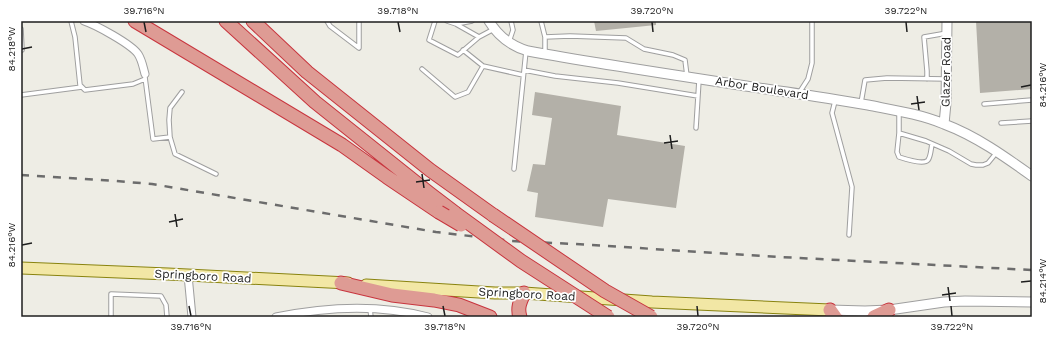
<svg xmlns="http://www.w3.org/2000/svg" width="1053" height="338" font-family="'Work Sans',sans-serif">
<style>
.building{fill:#b3b0a8}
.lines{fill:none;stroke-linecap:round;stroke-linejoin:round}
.service-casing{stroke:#9f9f9f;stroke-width:5.5}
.minor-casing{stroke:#9f9f9f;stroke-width:9}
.tertiary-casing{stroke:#9f9f9f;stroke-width:11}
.primary-casing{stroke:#89830f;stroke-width:13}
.motorway-casing{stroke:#c8353e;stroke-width:15}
.service{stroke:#fff;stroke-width:3.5}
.minor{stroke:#fff;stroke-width:7}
.tertiary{stroke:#fff;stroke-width:9}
.primary{stroke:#f2e7a5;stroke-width:11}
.motorway{stroke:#de9b94;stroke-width:13}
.rail{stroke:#6c6c6c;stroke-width:2.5;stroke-dasharray:8 8;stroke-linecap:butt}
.motorway-bridge-casing{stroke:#c8353e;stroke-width:15;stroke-linecap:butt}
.motorway-bridge{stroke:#de9b94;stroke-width:13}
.ticks{fill:none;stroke:#1e1e1e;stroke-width:1.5}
.labels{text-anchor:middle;stroke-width:3.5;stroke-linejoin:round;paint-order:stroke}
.street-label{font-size:12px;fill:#1e1e1e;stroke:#fff}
.neatline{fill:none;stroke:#1e1e1e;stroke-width:1.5}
.ticks-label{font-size:10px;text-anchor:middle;fill:#1e1e1e}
</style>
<rect width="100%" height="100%" fill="#eeede5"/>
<!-- building -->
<path class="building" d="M 594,21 L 656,21 L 656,25 L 596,31 Z
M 976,21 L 1032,21 L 1032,89 L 980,93 Z
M 535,92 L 621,106 L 617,135 L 685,146 L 676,208 L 608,199 L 603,227 L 535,217 L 538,193 L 527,191 L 533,164 L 545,165 L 552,118 L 532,115 Z"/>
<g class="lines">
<defs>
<path id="service" d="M 71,21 L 75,37 L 80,85 L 85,90 L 133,84 L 145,79
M 327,21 L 330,26 L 359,48 L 359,21
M 435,21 L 429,40 L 458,55 L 479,37 L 494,29
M 447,21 L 456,24 L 472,21
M 541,21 L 545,37 L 545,53
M 456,24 L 479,37
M 21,29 L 22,50
M 545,37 L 570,36 L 626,38 L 644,49 L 673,55 L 685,60 L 687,76
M 509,42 L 513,30 L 511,21
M 463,50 L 483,66 L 523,75
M 422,69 L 455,97 L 468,92 L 483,66
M 524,70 L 555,76 L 618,83 L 698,96
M 145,77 L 153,139 L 170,137 L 169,120 L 170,108 L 182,92
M 927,79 L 927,71 L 924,37 L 947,33
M 799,93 L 808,79 L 812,63 L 812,21
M 21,95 L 82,87
M 835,101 L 832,113 L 852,187 L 849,235
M 861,103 L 865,80 L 887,78 L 946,79
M 984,104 L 1032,100
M 899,112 L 899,133 L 926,141 L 949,151 L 971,164 L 976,165 L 983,165 L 988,163 L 997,152
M 1001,123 L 1032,121
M 696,128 L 699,80
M 899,133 L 897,152 L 899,157 C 905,159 924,165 928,160 C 931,156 931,148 932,144
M 170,137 L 175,154 L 216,174
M 514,169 L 526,51
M 370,309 L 371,317
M 111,317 L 111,294 L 161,296 L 166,305 L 167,317"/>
<path id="minor" d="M 84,21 C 96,25 131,44 138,54 C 142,60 143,67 145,74
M 188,275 L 192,317
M 276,317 C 325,307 379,304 428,317"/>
<path id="tertiary" d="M 489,21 C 498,36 511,46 528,51 C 611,66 695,78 779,91 C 808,95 838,100 868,105 C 893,110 920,114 944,124 C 976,136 1004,156 1032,176
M 944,124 L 946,103 L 947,21
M 830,310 L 865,311 L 889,310 L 944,302 L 965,301 L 1032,302"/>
<path id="primary" d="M 21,268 L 168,274 L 348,283
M 366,285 L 495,293 L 524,293 L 652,302 L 830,310"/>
<path id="motorway" d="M 135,21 L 342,145 L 387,177 L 439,212
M 226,21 L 315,102 L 429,193 L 455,213
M 253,21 L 307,72 L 430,170 L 493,215
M 341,283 L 392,295 L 434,300 L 459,305 L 490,317
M 830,310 L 835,317
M 520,317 C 517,308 520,302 524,293
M 874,317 L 889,310"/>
</defs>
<!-- service casing -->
<use href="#service" class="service-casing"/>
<!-- minor casing -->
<use href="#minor" class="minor-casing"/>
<!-- tertiary casing -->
<use href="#tertiary" class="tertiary-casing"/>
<!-- primary casing -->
<use href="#primary" class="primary-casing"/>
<!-- motorway casing -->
<use href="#motorway" class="motorway-casing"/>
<!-- service -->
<use href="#service" class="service"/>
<!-- minor -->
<use href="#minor" class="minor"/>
<!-- tertiary -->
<use href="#tertiary" class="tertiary"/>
<!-- primary -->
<use href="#primary" class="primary"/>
<!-- motorway -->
<use href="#motorway" class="motorway"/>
<!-- rail -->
<path class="rail" d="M 21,175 L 116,181 L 152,184 L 436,232 L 512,241 L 575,244 L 780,257 L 1032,270"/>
<defs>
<path id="motorway-bridge" d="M 439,212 L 461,225
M 455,213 L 521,261 L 608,317
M 493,215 L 605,291 L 651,317"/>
</defs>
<!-- motorway-bridge casing -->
<use href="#motorway-bridge" class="motorway-bridge-casing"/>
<!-- motorway-bridge -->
<use href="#motorway-bridge" class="motorway-bridge"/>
</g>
<!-- ticks -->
<path class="ticks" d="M 144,22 L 146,32M 398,22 L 400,32M 652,22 L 653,32M 906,22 L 907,32M 22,49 L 32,47M 1021,87 L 1031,85M 917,96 L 919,110M 911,104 L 925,102M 670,135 L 672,149M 664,143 L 678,141M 422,174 L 424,188M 416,182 L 430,180M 175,214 L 177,227M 169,222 L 183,219M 22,245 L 32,243M 1021,282 L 1031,281M 948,287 L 950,301M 942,295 L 956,293M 189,306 L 191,316M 443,306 L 445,316M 697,306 L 698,316M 951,306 L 952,316"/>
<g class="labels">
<!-- street labels -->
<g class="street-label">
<text transform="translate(946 72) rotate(-89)" y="4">Glazer Road</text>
<text transform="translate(762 88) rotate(9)" y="4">Arbor Boulevard</text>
<text transform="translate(203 276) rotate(3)" y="4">Springboro Road</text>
<text transform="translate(527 294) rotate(3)" y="4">Springboro Road</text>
</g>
</g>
<!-- border -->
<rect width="1053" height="338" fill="none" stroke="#ffffff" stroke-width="44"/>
<rect x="22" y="22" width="1009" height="294" class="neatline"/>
<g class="ticks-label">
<text x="144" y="14">39.716°N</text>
<text x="398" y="14">39.718°N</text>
<text x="652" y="14">39.720°N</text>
<text x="906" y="14">39.722°N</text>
<text transform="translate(11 49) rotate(-90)" y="4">84.218°W</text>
<text transform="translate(1042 85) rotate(-90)" y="4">84.216°W</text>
<text transform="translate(11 245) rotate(-90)" y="4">84.216°W</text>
<text transform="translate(1042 281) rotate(-90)" y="4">84.214°W</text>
<text x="191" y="330">39.716°N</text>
<text x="445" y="330">39.718°N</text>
<text x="698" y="330">39.720°N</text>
<text x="952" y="330">39.722°N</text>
</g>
</svg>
